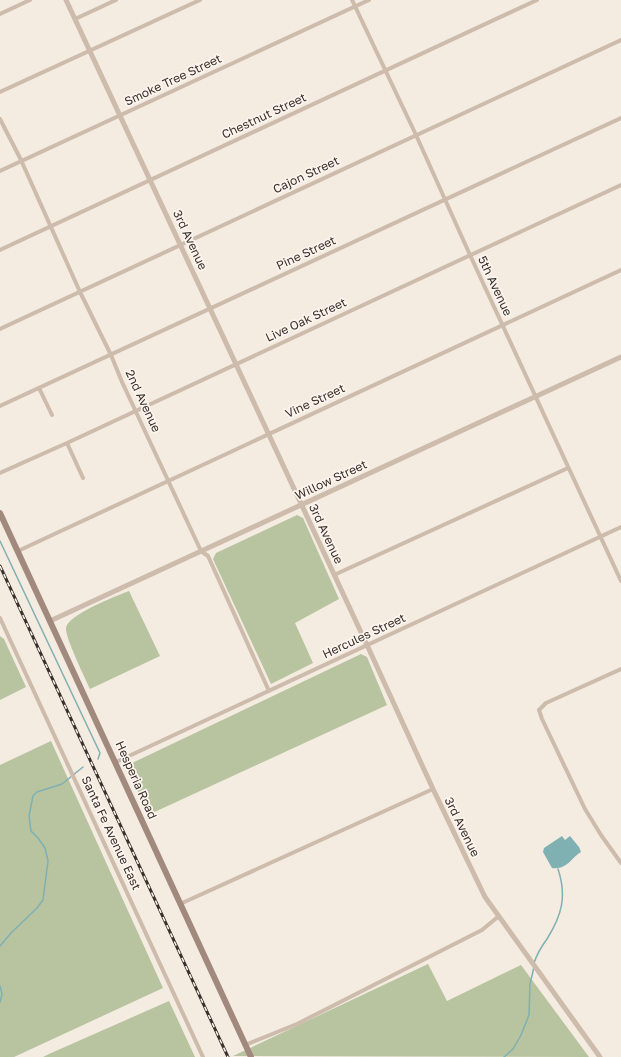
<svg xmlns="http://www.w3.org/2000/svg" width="621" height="1057" font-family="'Golos Text',sans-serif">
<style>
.green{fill:#b8c4a0}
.water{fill:#7fb0b2}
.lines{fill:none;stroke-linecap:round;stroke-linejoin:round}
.stream{stroke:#7fb0b2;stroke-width:1.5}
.minor{stroke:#cdbbac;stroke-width:4}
.tertiary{stroke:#cdbbac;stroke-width:5}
.secondary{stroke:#a18a7d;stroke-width:6}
.rail-casing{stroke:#3b302b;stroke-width:3}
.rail{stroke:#fbf5ee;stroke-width:1.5;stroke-dasharray:4.5;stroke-linecap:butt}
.labels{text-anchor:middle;stroke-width:3.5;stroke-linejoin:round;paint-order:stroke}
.street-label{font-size:12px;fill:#3b302b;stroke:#fbf5ee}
</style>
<rect width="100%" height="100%" fill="#f4ebe1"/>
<!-- green -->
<path class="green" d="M 297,515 L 303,518 L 339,599 L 295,623 L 313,663 L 271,684 L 213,559 L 216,553 Z
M 129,591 L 160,656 L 90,689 C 85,678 65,637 66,628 C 67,615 116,596 129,591 Z
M 0,636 L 4,639 L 26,687 L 0,700 Z
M 361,654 L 367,657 L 387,705 L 148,815 L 128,769 L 130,764 Z
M 51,741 L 163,988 L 14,1057 L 0,1057 L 0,765 Z
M 428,964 L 447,1001 L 521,965 L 589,1057 L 233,1056 Z
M 169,1001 L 195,1057 L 43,1057 L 49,1054 Z"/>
<!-- water -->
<path class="water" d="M 562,836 L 565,840 L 570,836 L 579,847 L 581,852 C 571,858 567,870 552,868 L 543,852 L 544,848 Z"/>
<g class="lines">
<!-- stream -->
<path class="stream" d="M 0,541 L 100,753 L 98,759
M 0,946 L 11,933 L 37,908 L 43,900 L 48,861 L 45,848 L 38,838 L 31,831 L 29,816 L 33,796 L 37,792 L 62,784 L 83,767
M 534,963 C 537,954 541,947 547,939 C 562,915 567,896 558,869
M 0,986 L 2,994 L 0,1002
M 504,1057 L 513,1049 L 521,1035 L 529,1015 L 530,984 L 534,967"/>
<!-- minor -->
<path class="minor" d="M 352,0 L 416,135 L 470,255 L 621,581
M 0,14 L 30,0
M 75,19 L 116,0
M 0,92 L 200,0
M 0,119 L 21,160 L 80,292 L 111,355 L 122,382 L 201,551 L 208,556 L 269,691
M 0,171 L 369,0
M 0,250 L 537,0
M 0,329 L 621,40
M 39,388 L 52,415
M 0,406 L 621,118
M 67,443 L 83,478
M 0,473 L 67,443 L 621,185
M 18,551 L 621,270
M 334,575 L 568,468
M 0,618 L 203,1057
M 621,669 L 546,703 L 539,710 L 542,719 L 585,809 L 601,835 L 621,863
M 116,762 L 621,527
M 180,904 L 433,789
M 245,1045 L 297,1024 L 482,930 L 499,916"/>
<!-- tertiary -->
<path class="tertiary" d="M 66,0 L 367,645 L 433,789 L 485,897 L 600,1057
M 50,621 L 621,357"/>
<!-- secondary -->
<path class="secondary" d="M 0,513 L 251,1057"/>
<defs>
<path id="rail" d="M 0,566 L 228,1057"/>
</defs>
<!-- rail casing -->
<use href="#rail" class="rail-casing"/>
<!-- rail -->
<use href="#rail" class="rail"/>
</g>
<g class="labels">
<!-- street labels -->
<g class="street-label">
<text transform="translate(173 80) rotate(-25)" y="4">Smoke Tree Street</text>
<text transform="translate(264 116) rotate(-25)" y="4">Chestnut Street</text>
<text transform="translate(306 175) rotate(-25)" y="4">Cajon Street</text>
<text transform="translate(190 240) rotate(65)" y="4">3rd Avenue</text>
<text transform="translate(306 253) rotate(-25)" y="4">Pine Street</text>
<text transform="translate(495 286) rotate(65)" y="4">5th Avenue</text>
<text transform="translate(306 320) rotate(-25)" y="4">Live Oak Street</text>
<text transform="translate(143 401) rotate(65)" y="4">2nd Avenue</text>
<text transform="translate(315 401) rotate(-25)" y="4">Vine Street</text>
<text transform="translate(331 480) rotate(-25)" y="4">Willow Street</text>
<text transform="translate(326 534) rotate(65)" y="4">3rd Avenue</text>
<text transform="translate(364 636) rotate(-25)" y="4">Hercules Street</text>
<text transform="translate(136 780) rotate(66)" y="4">Hesperia Road</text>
<text transform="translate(462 827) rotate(64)" y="4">3rd Avenue</text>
<text transform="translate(111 833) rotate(65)" y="4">Santa Fe Avenue East</text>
</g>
</g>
</svg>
